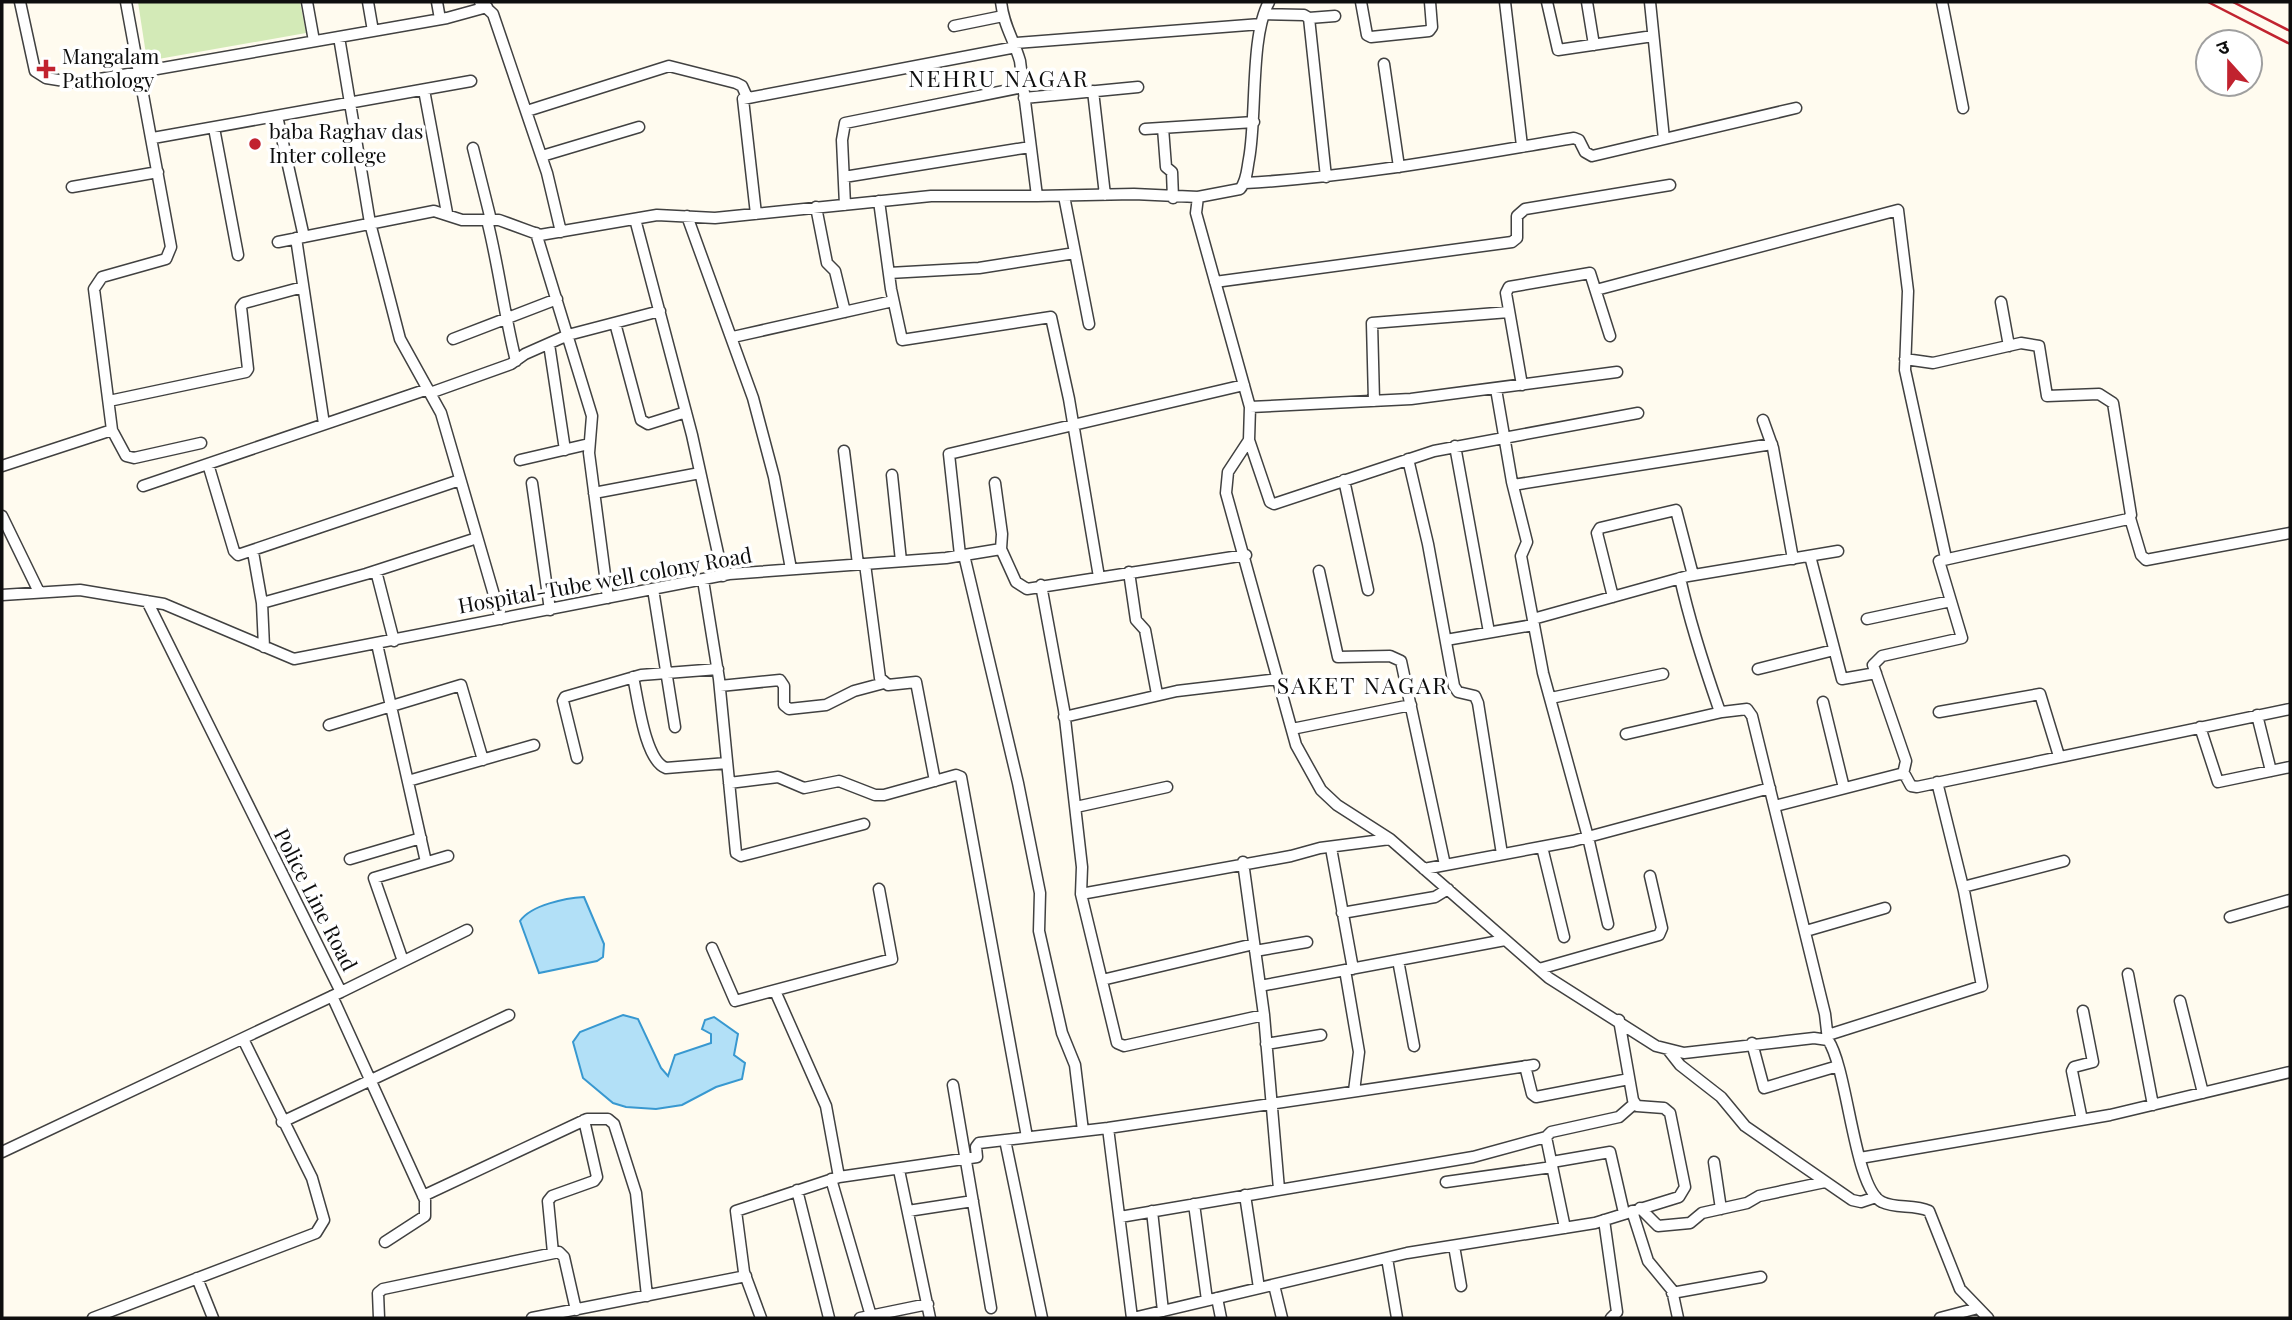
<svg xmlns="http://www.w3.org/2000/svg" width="2292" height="1320" font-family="'Playfair Display','Noto Sans Devanagari',serif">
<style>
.green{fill:#d3eab7}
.water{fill:#b2e0f7;stroke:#3898d0;stroke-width:2}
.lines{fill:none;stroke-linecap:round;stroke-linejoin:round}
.street-casing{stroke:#414141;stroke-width:13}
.street{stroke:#fff;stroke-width:10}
.rail{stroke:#c1232f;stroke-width:2.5}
.poi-dot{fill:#c1232f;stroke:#fff;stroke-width:2.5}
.labels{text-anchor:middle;stroke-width:7;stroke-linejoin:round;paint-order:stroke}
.poi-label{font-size:21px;fill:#0e0e0e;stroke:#fff;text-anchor:start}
.street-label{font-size:21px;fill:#0e0e0e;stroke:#fff}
.neighbourhood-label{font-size:23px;letter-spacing:2px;fill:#0e0e0e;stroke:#fff}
</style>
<rect width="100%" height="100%" fill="#fffbef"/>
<!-- green -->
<path class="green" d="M 138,2 L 300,2 L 306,33 L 147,61 Z"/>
<!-- water -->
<path class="water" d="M 584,897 L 604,944 L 603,957 L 597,961 L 539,973 L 520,921 C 531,905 566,898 584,897 Z
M 623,1015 L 638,1019 L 661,1068 L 668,1076 L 675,1055 L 711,1043 L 711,1034 L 702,1029 L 705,1020 L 714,1017 L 738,1034 L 734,1055 L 745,1063 L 742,1079 L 716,1087 L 682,1105 L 656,1109 L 626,1107 L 613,1103 L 583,1078 L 573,1042 L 580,1032 Z"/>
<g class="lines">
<defs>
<path id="street" d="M 20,2 L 35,71 L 46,78 L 77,83 L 447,18 L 487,7
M 126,2 L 171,247 L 166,259 L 102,277 L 94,289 L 112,430 L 126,456 L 134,458 L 201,443
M 307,2 L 314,41
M 368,2 L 373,31
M 437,2 L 440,19
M 480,2 L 493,14 L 547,173 L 561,232
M 1001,2 C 1004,27 1013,37 1020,61 L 1037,196 L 1134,194 L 1198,197
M 1269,2 C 1250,36 1257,116 1249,159 C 1247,169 1247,181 1240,189 L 1198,197 L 1196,213 L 1250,407 L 1249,440 L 1228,472 L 1226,493 L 1296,745 L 1321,790 L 1337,805 L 1390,839 L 1549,978 L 1656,1046 L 1684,1053 L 1814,1038 L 1828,1040 C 1848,1069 1854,1189 1882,1202 C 1896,1209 1914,1204 1929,1211 L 1960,1289 L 1988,1318
M 1361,2 L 1367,35 L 1371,37 L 1429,31 L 1432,27 L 1430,2
M 1505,2 L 1522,146
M 1547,2 L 1558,50 L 1653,36
M 1587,2 L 1594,45
M 1650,2 L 1664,139
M 1942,2 L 1963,108
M 1264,14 L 1304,15 L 1309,18 L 1326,177
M 1309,18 L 1335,16
M 954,26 L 1003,16
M 339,37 L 370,223 L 400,339 L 441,413 L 501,619
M 1015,43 L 1261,24
M 1384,64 L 1399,167
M 424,90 L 447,213
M 1093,91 L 1105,195
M 1024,98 L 1138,87
M 527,111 L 669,66 L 736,83 L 742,86 L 747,97
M 277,116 L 304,237
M 214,128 L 238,255
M 1163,128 L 1166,167 L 1172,172 L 1173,198
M 1145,129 L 1254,122
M 153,138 L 471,81
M 473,148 L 491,220
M 542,156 L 639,127
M 844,177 L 1030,147
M 1245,183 C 1356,177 1465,156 1574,138 L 1579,140 L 1585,152 L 1592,156 L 1796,108
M 72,187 L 158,172
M 1064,196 L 1089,324
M 879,201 L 891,289 L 902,340 L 1051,317 L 1069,399 L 1099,577
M 845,205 L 842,140 L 845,123 L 1023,87
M 816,207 L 827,263 L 835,271 L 845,312
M 756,214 L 743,99 L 1016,47
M 687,216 L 753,398 L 774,477 L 791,569
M 635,219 L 692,435 L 723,576
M 487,220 C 499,267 504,314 516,361
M 536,233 L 592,416 L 589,453 L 608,598
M 296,238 L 324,424
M 278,242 L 434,211 L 462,220 L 499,220 L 540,235 L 657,215 L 715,218 L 931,196 L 1037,196
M 889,273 L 979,268 L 1075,253
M 1215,282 L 1512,242 L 1517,238 L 1517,216 L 1525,209 L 1670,185
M 1596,290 L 1898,210 L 1908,291 L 1905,370 L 1946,558
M 2001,302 L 2009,346
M 615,323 L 641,420 L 648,424 L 686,412
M 733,337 L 893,301
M 453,339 L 557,299
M 549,344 L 565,450
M 1522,385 L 1506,293 L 1509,287 L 1590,273 L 1610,336
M 1496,389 L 1512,482 L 1527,542 L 1521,556 L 1543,673 L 1588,837 L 1608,924
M 430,393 L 511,364 L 525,354 L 568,335 L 660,311
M 109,401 L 246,372 L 248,369 L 241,307 L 244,303 L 303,287
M 1374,401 L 1372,323 L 1509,312
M 1250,407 L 1411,399 L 1617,372
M 1763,420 L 1773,448 L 1793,559
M 1249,440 L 1270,502 L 1274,504 L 1434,451 L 1638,413
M 1455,446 L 1489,632
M 844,451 L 858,564
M 1408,459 L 1428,544 L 1454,686 L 1458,692 L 1475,696 L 1478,703 L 1502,854
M 520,460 L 589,444
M 208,464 L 234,551 L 238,555 L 460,480
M 2,466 L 112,430
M 892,475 L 901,561
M 1344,480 L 1368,590
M 532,483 L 550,610
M 995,483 L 1002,534 L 1001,549
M 1513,485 L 1772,444
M 143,486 L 428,389
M 594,493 L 700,473
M 2,516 L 39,592
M 2130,518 L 2141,555 L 2146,560 L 2290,533
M 253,552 L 262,603 L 264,647
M 960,555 L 949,454 L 1244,385
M 964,555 L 1018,783 L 1040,893 L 1039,931 L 1062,1033 L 1075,1065 L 1083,1131
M 1810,556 L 1842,679 L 1876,673
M 865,564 L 880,678 L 888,685 L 916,682 L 935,781
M 376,571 L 394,641
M 1319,571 L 1338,657 L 1390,656 L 1401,661 L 1445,865
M 1129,572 L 1136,620 L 1145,630 L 1157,694
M 1680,578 C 1690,623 1704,666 1719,709 L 1722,712 L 1747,709 L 1752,716 L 1825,1014 L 1828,1040
M 703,580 L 719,679 L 736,853 L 741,856 L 864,824
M 1041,585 L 1064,710 L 1082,867 L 1081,894 L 1117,1043 L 1124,1046 L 1264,1015
M 653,589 L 675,727
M 2,595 L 80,590 L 164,604 L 294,659 L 729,574 L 946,558 L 1001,549 L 1016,582 L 1027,589 L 1246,555
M 1613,597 L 1597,533 L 1600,528 L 1676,510 L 1693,575
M 262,603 L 366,574 L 477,538
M 1533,619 L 1688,576 L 1838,551
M 1867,619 L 1951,601
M 1446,640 L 1533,625
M 377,644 L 426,862
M 1758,669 L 1834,650
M 633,677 C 638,699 645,761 666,768 L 727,763
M 720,686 L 780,680 L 784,686 L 784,705 L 789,709 L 826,705 L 854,691 L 884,683
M 1551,698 L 1663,674
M 1823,702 L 1844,788
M 1939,712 L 2040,694 L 2059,756
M 2257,715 L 2271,771
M 1064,717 L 1177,691 L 1278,679
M 329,725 L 461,685 L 483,760
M 2200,727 L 2218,782 L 2290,767
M 1292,729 L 1411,705
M 1626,734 L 1722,712
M 577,758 L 563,701 L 565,697 L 641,675 L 718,669
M 1903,774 L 1906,761 L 1873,665 L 1882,656 L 1962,638 L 1939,561 L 2128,519 L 2131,515 L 2113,403 L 2099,394 L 2047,396 L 2039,346 L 2021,343 L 1933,363 L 1905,359
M 408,781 L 534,745
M 729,783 L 778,777 L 804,788 L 839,781 L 875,795 L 884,795 L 956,775 L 961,777 L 1027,1137
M 1775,806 L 1900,774 L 1905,775 L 1911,786 L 1917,787 L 2290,709
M 1076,807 L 1167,787
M 1542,847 L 1564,937
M 1331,848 L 1353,969
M 350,859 L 421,838
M 1243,862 L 1264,1015 L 1279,1189
M 1424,869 L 1573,841 L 1770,788
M 1963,887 L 2064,861
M 1081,894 L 1291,856 L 1320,848 L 1390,839
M 1342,913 L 1435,897 L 1448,889
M 2230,917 L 2290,900
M 1806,931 L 1885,908
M 712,948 L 735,1001 L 892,959 L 879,889
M 1255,951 L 1307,942
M 1398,960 L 1414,1046
M 403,961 L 374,878 L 448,856
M 1539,969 L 1659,935 L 1662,928 L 1650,876
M 1345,970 L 1359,1052 L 1354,1091
M 2128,974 L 2153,1105
M 1102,980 L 1254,944
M 1260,986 L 1505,940
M 775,991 L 826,1106 L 839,1177 L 977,1157 L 976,1147 L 979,1143 L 1108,1128 L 1534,1065
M 341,992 L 467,930
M 332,996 L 425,1200 L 425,1216 L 385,1242
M 2180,1001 L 2203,1093
M 1828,1035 L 1982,986 L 1964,891 L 1937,782
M 1752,1043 L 1764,1088 L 1838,1066
M 1266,1044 L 1321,1035
M 1669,1051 L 1680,1065 L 1721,1097 L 1745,1126 L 1852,1200 L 1861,1202 L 1876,1197
M 1525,1066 L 1532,1094 L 1536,1097 L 1629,1079
M 953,1085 L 991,1308
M 2082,1120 L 2072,1071 L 2074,1067 L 2093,1062 L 2083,1011
M 282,1122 L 509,1015
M 1108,1128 L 1132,1318
M 1546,1137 L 1551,1132 L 1619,1117 L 1635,1103
M 1005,1140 L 1042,1318
M 2,1152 L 341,992 L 147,601
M 1860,1158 L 2110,1115 L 2290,1072
M 1552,1162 L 1610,1152 L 1624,1213
M 1714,1162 L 1721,1209
M 899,1170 L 930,1318
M 831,1179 L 871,1316
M 1446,1182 L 1552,1167
M 797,1190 L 829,1318
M 1245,1195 L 1259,1288
M 423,1196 L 587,1119 L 608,1119 L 614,1124 L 636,1193 L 647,1296
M 1194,1204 L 1207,1300
M 1640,1208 L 1658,1226 L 1690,1223 L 1702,1213 L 1747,1203 L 1759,1196 L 1825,1182
M 908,1211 L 973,1201
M 1152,1211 L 1163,1311
M 1632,1211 L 1648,1261 L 1672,1290 L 1678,1318
M 1120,1217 L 1473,1157 L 1546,1137 L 1565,1228
M 1604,1220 L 1617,1312 L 1611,1318
M 1454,1246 L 1461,1286
M 553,1253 L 548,1201 L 552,1196 L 594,1181 L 597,1177 L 584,1120
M 1387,1258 L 1397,1318
M 197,1278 L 213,1318
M 1274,1285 L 1282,1318
M 1672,1293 L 1761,1277
M 1217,1298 L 1221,1318
M 93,1318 L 316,1233 L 324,1220 L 312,1178 L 243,1039
M 379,1318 L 378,1293 L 383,1289 L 559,1252 L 564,1257 L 576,1310
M 532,1318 L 746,1276
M 761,1318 L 744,1272 L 736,1211 L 839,1177
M 860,1318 L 928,1304
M 1133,1318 L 1407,1253 L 1595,1223 L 1679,1197 L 1685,1187 L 1670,1113 L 1664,1108 L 1637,1106 L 1633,1100 L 1619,1020
M 1940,1318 L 1978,1308"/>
</defs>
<!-- street casing -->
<use href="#street" class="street-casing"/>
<!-- street -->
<use href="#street" class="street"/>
<!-- rail -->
<path class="rail" d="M 2208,2 L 2290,44
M 2233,2 L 2290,31"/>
</g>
<!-- markers -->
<g class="poi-dot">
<path d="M42.5 58.5h7v7h7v7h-7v7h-7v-7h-7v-7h7z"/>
<circle cx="255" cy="144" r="7"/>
</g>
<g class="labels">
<!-- poi labels -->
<g class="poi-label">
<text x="62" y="64">Mangalam<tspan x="62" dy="24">Pathology</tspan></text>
<text x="269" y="139">baba Raghav das<tspan x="269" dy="24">Inter college</tspan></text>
</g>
<!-- street labels -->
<g class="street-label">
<text transform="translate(605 581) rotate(-10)" y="7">Hospital-Tube well colony Road</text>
<text transform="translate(315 900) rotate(63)" y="7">Police Line Road</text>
</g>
<!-- neighbourhood labels -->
<g class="neighbourhood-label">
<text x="999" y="87">NEHRU NAGAR</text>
<text x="1363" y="694">SAKET NAGAR</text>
</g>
</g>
<!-- border -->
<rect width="2292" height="1320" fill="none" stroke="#0e0e0e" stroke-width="7"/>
<!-- north arrow -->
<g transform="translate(2229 63) rotate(339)"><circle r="33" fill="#ffffff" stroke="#9f9f9f" stroke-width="2"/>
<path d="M0-5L12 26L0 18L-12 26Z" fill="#c1232f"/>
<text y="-10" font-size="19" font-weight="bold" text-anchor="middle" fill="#0e0e0e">उ</text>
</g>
</svg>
